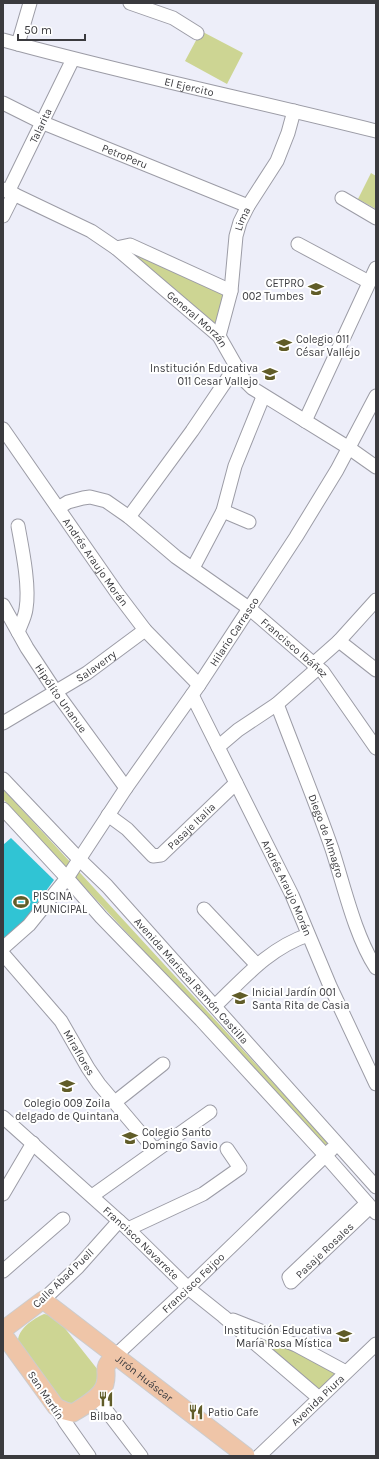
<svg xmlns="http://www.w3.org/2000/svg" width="379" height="1459" font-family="Karla,sans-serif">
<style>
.green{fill:#cdd593}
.water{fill:#30c4d4}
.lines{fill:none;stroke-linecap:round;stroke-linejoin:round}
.minor-casing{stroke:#9c9ca6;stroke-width:15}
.major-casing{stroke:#cccccd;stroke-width:19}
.minor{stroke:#fff;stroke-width:13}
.major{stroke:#efc5a8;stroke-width:17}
.labels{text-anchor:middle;stroke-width:4;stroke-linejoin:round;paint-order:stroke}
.street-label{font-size:11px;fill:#3a3a3e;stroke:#fff}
.poi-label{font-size:11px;fill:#3a3a3e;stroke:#fff;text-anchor:start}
</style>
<rect width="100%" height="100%" fill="#edeef9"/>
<!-- green -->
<path class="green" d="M 201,31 L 243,53 L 227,84 L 185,61 Z
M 371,173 L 376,176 L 376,209 L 358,199 Z
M 129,249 L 226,291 L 217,324 L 215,324 L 130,254 Z
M 3,789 L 333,1148 L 329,1151 L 3,799 Z
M 44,1314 L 50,1315 L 56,1317 L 98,1370 L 100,1383 L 74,1408 L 64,1405 L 18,1343 C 17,1329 33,1319 44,1314 Z
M 258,1331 L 338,1371 L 337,1375 L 317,1392 L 255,1335 Z"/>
<!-- water -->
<path class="water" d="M 11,838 L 54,880 L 22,924 L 3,941 L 3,845 Z"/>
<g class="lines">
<defs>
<g id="minor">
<path d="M 130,3 L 173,18 L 197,33"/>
<path id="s1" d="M 3,40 C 126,74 252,100 376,131"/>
<path d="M 18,44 L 30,3"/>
<path id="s2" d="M 3,103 L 41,122 L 248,206"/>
<path id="s3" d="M 3,189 L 91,231 L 116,248 L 219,336 L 244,380 L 252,388 L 349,448 L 376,467"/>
<path id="s4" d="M 8,192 L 73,59"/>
<path d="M 342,198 L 376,218"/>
<path d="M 3,216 L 14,194"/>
<path d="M 298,244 L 369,282"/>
<path d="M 116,248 L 130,245 L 231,291"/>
<path id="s5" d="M 219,336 L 231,291 L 236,236 L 240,222 L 248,206 L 277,161 L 288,133 L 294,111"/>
<path d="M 305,421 L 376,268"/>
<path id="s6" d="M 3,429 L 117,593 L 145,630 L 199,685"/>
<path id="s7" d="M 58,508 L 68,502 L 83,498 L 90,497 L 106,501 L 129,517 L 176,557 L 250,609 L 323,672 L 376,748"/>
<path d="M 223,511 L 249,522"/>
<path d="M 129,517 L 192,431 L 236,366"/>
<path d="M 18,526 C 22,548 30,586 26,609 C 25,617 21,624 18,632"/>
<path d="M 193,568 L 223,511 L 235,466 L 263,397"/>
<path id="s8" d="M 3,605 L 27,648 L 56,692 L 126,788"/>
<path d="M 339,641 L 376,670"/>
<path d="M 313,664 L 339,641 L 376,600"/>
<path id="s9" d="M 192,695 L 292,895 L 330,986 L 376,1084"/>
<path id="s10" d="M 277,704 C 295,752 315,800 332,849 C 344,886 355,936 376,968"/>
<path id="s11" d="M 3,723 L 87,673 L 145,630"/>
<path d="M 218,747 L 238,730 L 277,704 L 318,668"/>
<path id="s12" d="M 3,779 L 79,859 L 107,886 L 376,1187"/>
<path d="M 3,809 L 67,878 L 101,917 L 201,1020 L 325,1155 L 376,1213"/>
<path id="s13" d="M 108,815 L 127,829 L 153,856 L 161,855 L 236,783"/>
<path d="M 204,909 L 257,965"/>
<path id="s14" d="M 3,948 L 29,925 L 67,878 L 126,788 L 199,685 L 296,537 L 337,470 L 376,396"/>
<path id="s15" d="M 3,954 L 61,1021 L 88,1068 L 99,1084 L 155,1150"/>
<path d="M 215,1006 C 243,979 269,948 308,935"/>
<path d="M 115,1102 L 163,1064"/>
<path id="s16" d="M 3,1117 L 128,1229 L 188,1288 L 223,1316 L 319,1398"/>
<path d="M 3,1194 L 33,1143"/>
<path d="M 92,1196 L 210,1112"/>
<path id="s17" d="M 367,1203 L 289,1277 L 291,1282 L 370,1207"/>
<path d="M 128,1229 L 203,1194 L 240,1168 L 227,1149"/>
<path d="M 3,1271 L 63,1219"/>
<path d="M 43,1300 L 78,1267 L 119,1221"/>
<path d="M 233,1320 L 296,1345 L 346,1372"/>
<path id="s18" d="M 115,1356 L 188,1288 L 332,1149"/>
<path d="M 96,1397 L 141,1456"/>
<path d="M 56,1407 L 65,1422 L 89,1456"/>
<path id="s19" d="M 259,1456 L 376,1344"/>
</g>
<g id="major">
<path id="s20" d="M 3,1330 L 43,1300 L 246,1456"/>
<path d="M 3,1334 L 56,1407 L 65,1411 L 73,1413 C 84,1406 102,1397 105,1384 C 109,1369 100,1369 115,1356"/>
</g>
</defs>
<!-- minor casing -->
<use href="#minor" class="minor-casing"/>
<!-- major casing -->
<use href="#major" class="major-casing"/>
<!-- minor -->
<use href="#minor" class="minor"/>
<!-- major -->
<use href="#major" class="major"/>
</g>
<!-- icons -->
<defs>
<symbol id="university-bare" viewBox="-9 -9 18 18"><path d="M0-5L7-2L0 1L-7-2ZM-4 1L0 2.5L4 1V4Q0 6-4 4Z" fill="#605c28" stroke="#fff" stroke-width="2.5" paint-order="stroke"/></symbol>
<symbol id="school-bare" viewBox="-9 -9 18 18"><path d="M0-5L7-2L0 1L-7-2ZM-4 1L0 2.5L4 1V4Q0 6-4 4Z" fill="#605c28" stroke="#fff" stroke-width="2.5" paint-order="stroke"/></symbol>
<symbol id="stadium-bare" viewBox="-9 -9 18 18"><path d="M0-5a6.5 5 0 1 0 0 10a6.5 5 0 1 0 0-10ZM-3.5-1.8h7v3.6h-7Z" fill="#605c28" stroke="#fff" stroke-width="2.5" paint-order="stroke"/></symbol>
<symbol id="restaurant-bare" viewBox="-9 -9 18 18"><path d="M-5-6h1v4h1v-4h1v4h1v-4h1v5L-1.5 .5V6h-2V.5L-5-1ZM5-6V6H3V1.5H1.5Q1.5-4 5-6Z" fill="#605c28" stroke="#fff" stroke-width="2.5" paint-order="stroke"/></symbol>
</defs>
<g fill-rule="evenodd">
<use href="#university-bare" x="305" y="278" width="22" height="22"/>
<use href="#school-bare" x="273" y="334" width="22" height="22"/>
<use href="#school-bare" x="259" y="363" width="22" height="22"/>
<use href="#stadium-bare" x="10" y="891" width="22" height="22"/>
<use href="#school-bare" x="229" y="987" width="22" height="22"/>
<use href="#school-bare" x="56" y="1075" width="22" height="22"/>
<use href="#school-bare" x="119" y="1127" width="22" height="22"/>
<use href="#school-bare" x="333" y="1325" width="22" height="22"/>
<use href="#restaurant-bare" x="95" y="1388" width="22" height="22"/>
<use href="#restaurant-bare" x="185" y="1401" width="22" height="22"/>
</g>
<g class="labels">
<!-- street labels -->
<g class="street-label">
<text dy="4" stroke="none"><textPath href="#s1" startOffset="192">El Ejercito</textPath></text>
<text dy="4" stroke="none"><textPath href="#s4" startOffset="74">Talarita</textPath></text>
<text dy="4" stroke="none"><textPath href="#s2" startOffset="133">PetroPeru</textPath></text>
<text dy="4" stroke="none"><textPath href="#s5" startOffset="120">Lima</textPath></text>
<text dy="4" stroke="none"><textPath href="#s3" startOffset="236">General Morzán</textPath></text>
<text dy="4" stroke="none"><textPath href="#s6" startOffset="162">Andrés Araujo Morán</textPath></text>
<text dy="4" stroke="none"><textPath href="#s14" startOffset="393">Hilario Carrasco</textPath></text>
<text dy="4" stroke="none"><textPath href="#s7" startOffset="290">Francisco Ibáñez</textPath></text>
<text dy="4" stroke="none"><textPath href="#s11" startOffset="109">Salaverry</textPath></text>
<text dy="4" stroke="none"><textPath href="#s8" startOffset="110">Hipólito Unanue</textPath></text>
<text dy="4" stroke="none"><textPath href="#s13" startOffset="111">Pasaje Italia</textPath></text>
<text dy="4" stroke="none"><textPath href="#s10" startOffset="141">Diego de Almagro</textPath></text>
<text dy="4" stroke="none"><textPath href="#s9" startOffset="215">Andrés Araujo Morán</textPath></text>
<text dy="4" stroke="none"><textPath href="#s12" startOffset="276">Avenida Mariscal Ramón Castilla</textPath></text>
<text dy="4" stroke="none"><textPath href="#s15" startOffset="125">Miraflores</textPath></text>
<text dy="4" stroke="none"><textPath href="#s16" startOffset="187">Francisco Navarrete</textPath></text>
<text dy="4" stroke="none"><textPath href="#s17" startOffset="159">Pasaje Rosales</textPath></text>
<text transform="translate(63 1278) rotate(-44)" y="4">Calle Abad Puell</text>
<text dy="4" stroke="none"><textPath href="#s18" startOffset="107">Francisco Feijoo</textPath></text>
<text dy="4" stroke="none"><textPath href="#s20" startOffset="178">Jirón Huáscar</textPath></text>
<text transform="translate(46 1395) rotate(56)" y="4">San Martín</text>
<text dy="4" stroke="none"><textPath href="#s19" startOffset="81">Avenida Piura</textPath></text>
</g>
<!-- poi labels -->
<g class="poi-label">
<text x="304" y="287" text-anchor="end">CETPRO<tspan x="304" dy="13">002 Tumbes</tspan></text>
<text x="296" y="343">Colegio 011<tspan x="296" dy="13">César Vallejo</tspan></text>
<text x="258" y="372" text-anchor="end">Institución Educativa<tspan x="258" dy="13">011 Cesar Vallejo</tspan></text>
<text x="33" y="900">PISCINA<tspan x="33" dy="13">MUNICIPAL</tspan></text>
<text x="252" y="996">Inicial Jardín 001<tspan x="252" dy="13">Santa Rita de Casia</tspan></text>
<text x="67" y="1107" text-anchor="middle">Colegio 009 Zoila<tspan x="67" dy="13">delgado de Quintana</tspan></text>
<text x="142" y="1136">Colegio Santo<tspan x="142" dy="13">Domingo Savio</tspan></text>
<text x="332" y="1334" text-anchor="end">Institución Educativa<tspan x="332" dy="13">María Rosa Mística</tspan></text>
<text x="208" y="1416">Patio Cafe</text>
<text x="106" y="1420" text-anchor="middle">Bilbao</text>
</g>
</g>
<!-- border -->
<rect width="379" height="1459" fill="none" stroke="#3a3a3e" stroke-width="8"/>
<!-- scale -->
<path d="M18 34v6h67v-6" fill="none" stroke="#3a3a3e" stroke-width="2"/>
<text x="24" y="34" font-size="12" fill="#3a3a3e" stroke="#ffffff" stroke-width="3" paint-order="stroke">50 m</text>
</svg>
